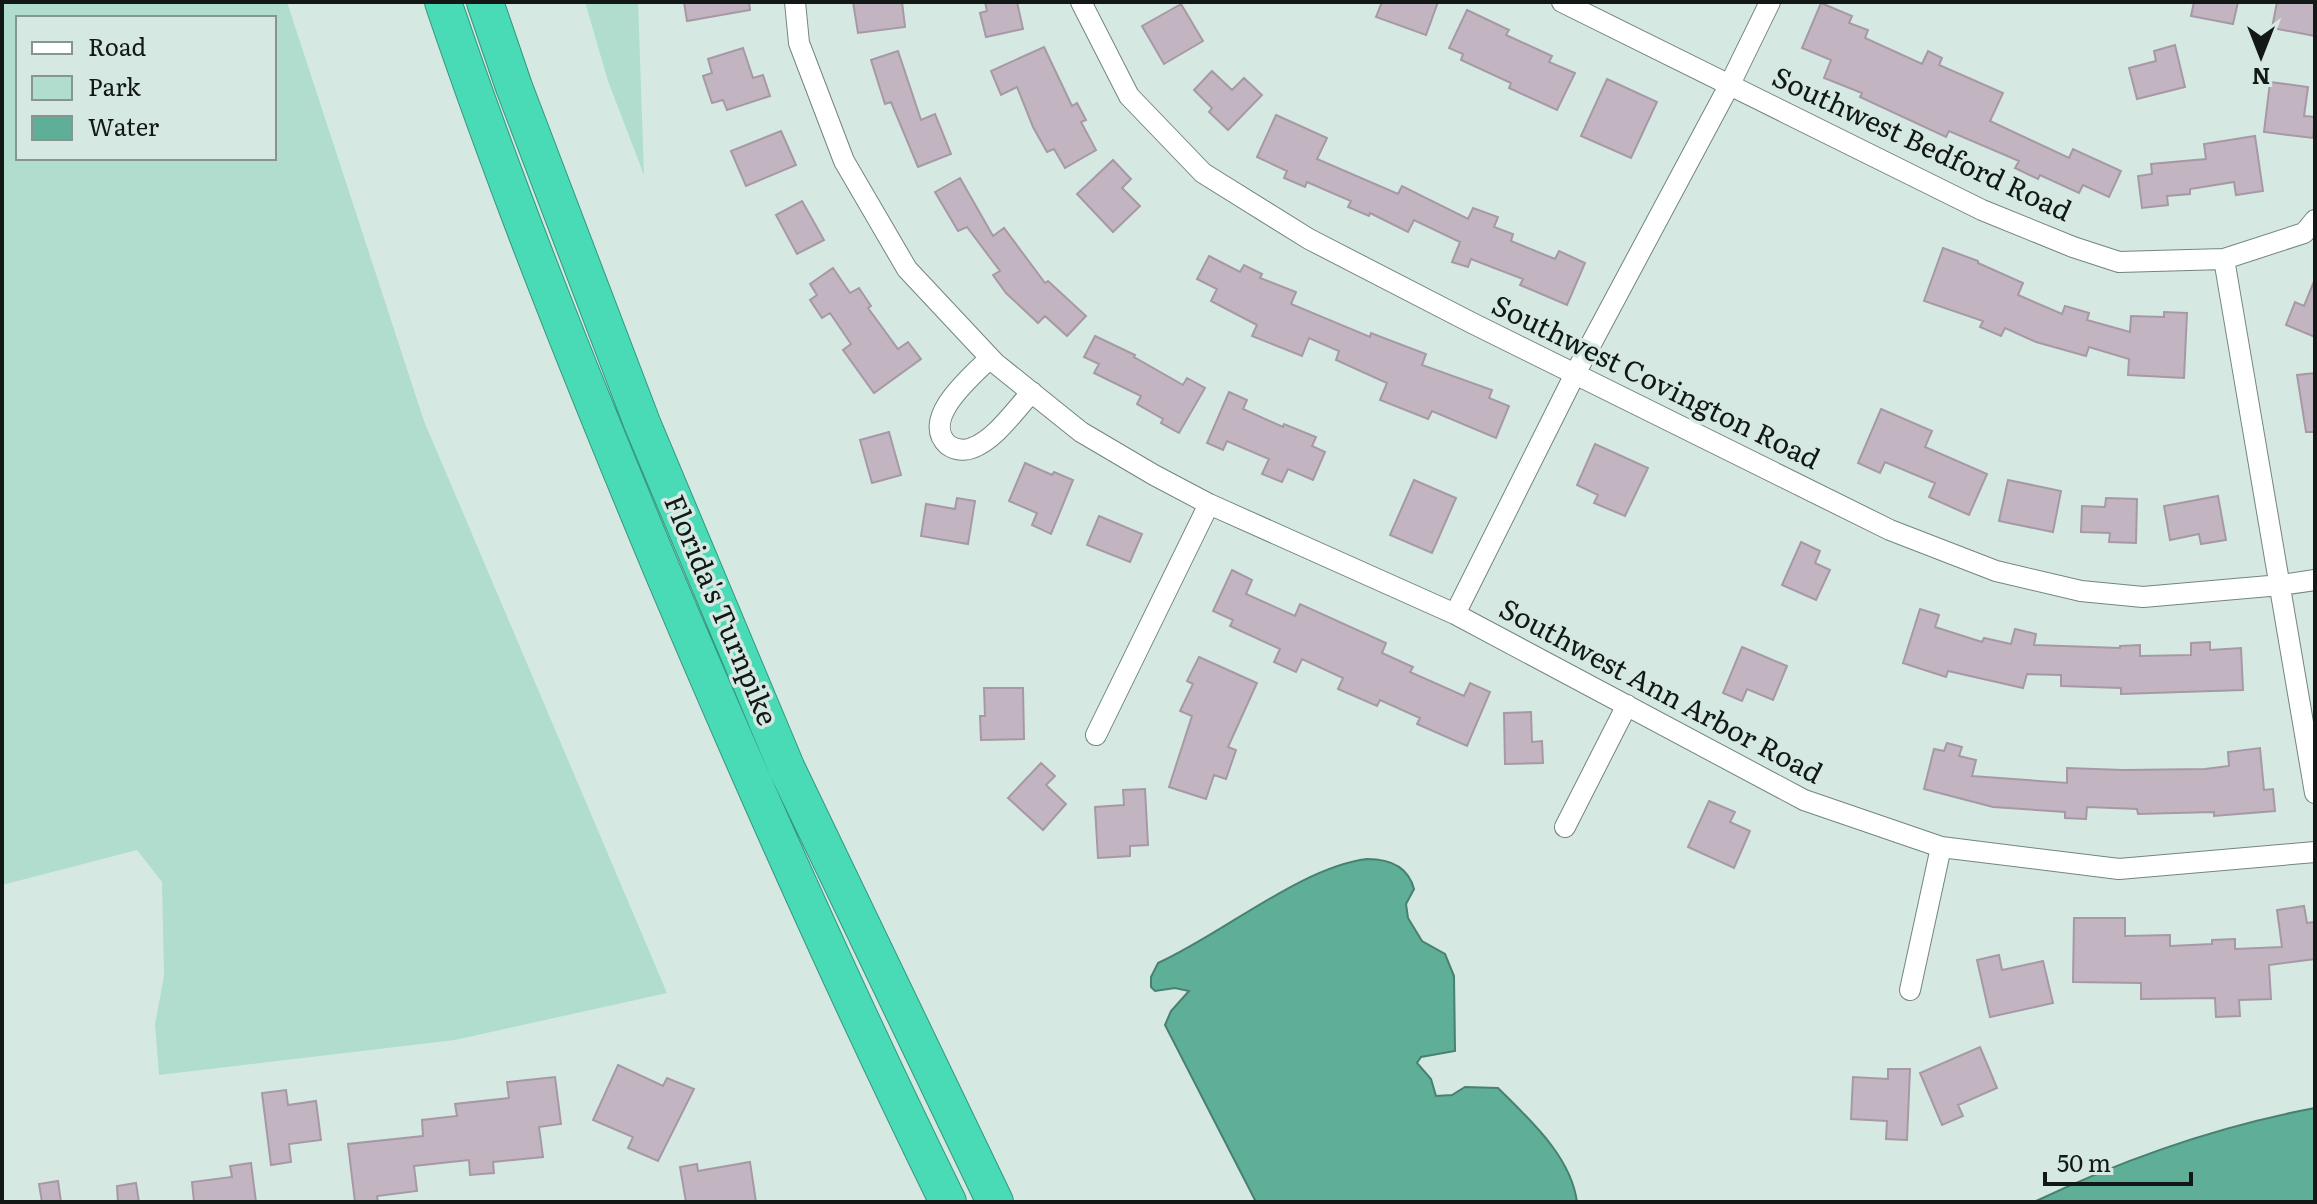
<svg xmlns="http://www.w3.org/2000/svg" width="2317" height="1204" font-family="Literata,serif">
<style>
.green{fill:#b0ddce;fill-rule:evenodd}
.water{fill:#5fae97;stroke:#488170;stroke-width:2}
.building{fill:#c2b5c1;stroke:#a699a5;stroke-width:2}
.lines{fill:none;stroke-linecap:round;stroke-linejoin:round}
.minor-casing{stroke:#73857e;stroke-width:22}
.motorway-casing{stroke:#36967e;stroke-width:38}
.minor{stroke:#fff;stroke-width:20}
.motorway{stroke:#49dab6;stroke-width:36}
.labels{text-anchor:middle;stroke-width:7;stroke-linejoin:round;paint-order:stroke}
.street-label{font-size:28px;fill:#121816;stroke:#d5e9e2}
</style>
<rect width="100%" height="100%" fill="#d5e9e2"/>
<!-- green -->
<path class="green" d="M 2,2 L 287,2 L 424,421 L 667,993 L 455,1040 L 159,1075 L 155,1024 L 164,976 L 162,882 L 137,850 L 2,885 ZM 18,18 L 274,18 L 274,158 L 18,158 Z
M 585,2 L 638,2 L 644,175 L 608,81 Z"/>
<!-- water -->
<path class="water" d="M 1367,859 C 1389,859 1408,866 1414,889 L 1406,904 L 1408,918 L 1422,941 L 1445,954 L 1454,976 L 1455,1051 L 1421,1057 L 1417,1063 L 1431,1079 L 1436,1096 L 1452,1095 L 1465,1087 L 1498,1088 C 1529,1119 1571,1156 1577,1202 L 1256,1202 L 1165,1025 L 1171,1011 L 1189,991 L 1175,988 L 1155,991 L 1151,987 L 1151,977 L 1158,963 C 1221,935 1301,867 1367,859 Z
M 2315,1108 L 2315,1202 L 2034,1202 C 2122,1160 2219,1126 2315,1108 Z"/>
<!-- building -->
<path class="building" d="M 684,2 L 749,2 L 750,10 L 687,21 Z
M 853,2 L 902,2 L 905,27 L 858,33 Z
M 985,2 L 1017,2 L 1023,29 L 986,37 L 980,13 L 987,11 Z
M 1382,2 L 1438,2 L 1426,35 L 1376,17 Z
M 2194,2 L 2238,2 L 2233,24 L 2191,16 Z
M 2277,2 L 2315,2 L 2315,36 L 2272,28 Z
M 1821,3 L 1852,16 L 1849,23 L 1868,30 L 1865,38 L 1922,64 L 1928,51 L 1942,58 L 1939,65 L 2003,93 L 1990,121 L 2069,158 L 2073,149 L 2121,171 L 2109,197 L 2083,185 L 2079,193 L 2040,175 L 2038,179 L 2015,168 L 2019,161 L 1949,131 L 1946,137 L 1860,97 L 1862,93 L 1824,78 L 1831,60 L 1802,48 Z
M 1181,4 L 1203,41 L 1164,64 L 1142,26 Z
M 1467,10 L 1509,30 L 1506,35 L 1552,56 L 1549,62 L 1575,73 L 1557,110 L 1509,88 L 1511,83 L 1461,60 L 1463,54 L 1449,48 Z
M 2175,45 L 2185,87 L 2137,99 L 2129,68 L 2156,61 L 2154,51 Z
M 1044,47 L 1072,106 L 1077,103 L 1086,120 L 1081,122 L 1096,150 L 1065,168 L 1054,149 L 1047,152 L 1033,127 L 1017,87 L 1001,95 L 991,71 Z
M 743,48 L 753,78 L 763,75 L 770,96 L 727,110 L 723,100 L 712,103 L 703,76 L 712,73 L 708,59 Z
M 898,51 L 921,120 L 935,114 L 951,154 L 918,167 L 891,102 L 885,104 L 871,60 Z
M 1212,71 L 1232,90 L 1244,78 L 1262,95 L 1228,130 L 1209,112 L 1212,108 L 1194,90 Z
M 1607,79 L 1657,102 L 1631,158 L 1581,136 Z
M 2270,82 L 2308,87 L 2304,116 L 2315,117 L 2313,138 L 2264,132 Z
M 1276,115 L 1327,138 L 1317,159 L 1398,194 L 1402,186 L 1468,219 L 1473,208 L 1498,217 L 1494,227 L 1513,234 L 1511,241 L 1555,259 L 1559,251 L 1585,263 L 1567,305 L 1520,285 L 1523,279 L 1471,259 L 1468,267 L 1452,262 L 1460,242 L 1414,220 L 1408,232 L 1370,213 L 1369,216 L 1348,207 L 1351,201 L 1307,182 L 1305,187 L 1284,178 L 1287,171 L 1257,157 Z
M 781,131 L 796,165 L 746,186 L 731,151 Z
M 2255,136 L 2263,191 L 2236,195 L 2234,182 L 2190,189 L 2190,194 L 2167,196 L 2168,205 L 2142,208 L 2138,176 L 2152,174 L 2151,164 L 2206,159 L 2204,144 Z
M 1113,160 L 1131,179 L 1122,188 L 1140,206 L 1113,232 L 1077,194 Z
M 960,178 L 993,236 L 1004,228 L 1045,283 L 1048,281 L 1086,316 L 1067,336 L 1045,316 L 1038,323 L 1006,293 L 993,275 L 1000,271 L 967,227 L 958,231 L 935,192 Z
M 802,201 L 824,240 L 797,254 L 776,215 Z
M 1943,248 L 1978,261 L 1978,263 L 2023,283 L 2018,295 L 2062,314 L 2065,306 L 2089,313 L 2087,320 L 2130,332 L 2131,316 L 2164,317 L 2164,312 L 2187,313 L 2184,378 L 2128,375 L 2129,359 L 2089,347 L 2086,356 L 2036,342 L 2005,328 L 2001,336 L 1980,327 L 1983,321 L 1924,301 Z
M 1209,256 L 1240,272 L 1244,265 L 1262,274 L 1260,278 L 1296,292 L 1291,304 L 1370,337 L 1371,333 L 1426,354 L 1422,365 L 1492,390 L 1489,398 L 1509,406 L 1496,438 L 1432,411 L 1428,419 L 1380,400 L 1387,383 L 1336,360 L 1339,351 L 1309,338 L 1302,356 L 1252,336 L 1257,325 L 1211,301 L 1217,289 L 1197,279 Z
M 833,268 L 850,293 L 859,288 L 871,306 L 868,308 L 898,349 L 908,342 L 921,359 L 874,393 L 843,350 L 851,344 L 830,313 L 822,318 L 810,300 L 817,295 L 810,284 Z
M 2315,279 L 2315,337 L 2286,325 L 2295,302 L 2304,306 Z
M 1095,336 L 1135,355 L 1134,357 L 1183,385 L 1187,378 L 1205,388 L 1179,433 L 1161,423 L 1163,419 L 1137,404 L 1141,396 L 1094,373 L 1099,364 L 1084,357 Z
M 2315,373 L 2315,432 L 2306,432 L 2297,375 Z
M 1229,392 L 1247,400 L 1243,409 L 1283,427 L 1284,424 L 1316,437 L 1312,446 L 1325,452 L 1313,480 L 1288,469 L 1282,482 L 1262,474 L 1269,459 L 1227,441 L 1223,450 L 1207,443 Z
M 1881,409 L 1932,431 L 1925,447 L 1987,474 L 1969,515 L 1929,497 L 1935,483 L 1885,462 L 1880,473 L 1858,463 Z
M 889,432 L 901,475 L 872,483 L 860,440 Z
M 1595,444 L 1648,468 L 1625,516 L 1594,503 L 1598,495 L 1577,485 Z
M 1025,463 L 1052,475 L 1054,472 L 1073,480 L 1051,534 L 1032,525 L 1037,513 L 1009,501 Z
M 1414,480 L 1456,498 L 1432,553 L 1390,535 Z
M 2008,480 L 2061,491 L 2053,532 L 1999,521 Z
M 2218,496 L 2226,540 L 2201,544 L 2199,534 L 2170,540 L 2164,506 Z
M 957,498 L 975,501 L 968,544 L 921,536 L 926,504 L 955,509 Z
M 2106,498 L 2137,499 L 2136,543 L 2109,542 L 2110,533 L 2081,532 L 2082,506 L 2105,507 Z
M 1099,516 L 1142,534 L 1130,562 L 1087,545 Z
M 1801,542 L 1820,551 L 1815,563 L 1830,570 L 1816,600 L 1782,585 Z
M 1232,570 L 1252,580 L 1246,594 L 1295,616 L 1300,604 L 1386,643 L 1382,653 L 1413,667 L 1410,672 L 1464,696 L 1470,683 L 1490,692 L 1467,746 L 1417,724 L 1420,718 L 1380,700 L 1377,706 L 1338,689 L 1343,678 L 1302,659 L 1296,672 L 1274,662 L 1280,649 L 1230,626 L 1233,620 L 1213,611 Z
M 1920,609 L 1939,615 L 1935,627 L 1982,642 L 1984,638 L 2011,644 L 2015,629 L 2036,634 L 2034,645 L 2120,648 L 2120,646 L 2140,645 L 2140,656 L 2191,655 L 2191,643 L 2210,642 L 2210,650 L 2241,648 L 2243,690 L 2121,694 L 2121,688 L 2061,686 L 2061,675 L 2027,674 L 2023,688 L 1948,671 L 1946,677 L 1903,663 Z
M 1742,647 L 1787,666 L 1773,700 L 1747,689 L 1742,701 L 1723,693 Z
M 1199,657 L 1257,683 L 1228,747 L 1236,750 L 1226,779 L 1214,775 L 1206,799 L 1169,787 L 1192,716 L 1180,711 L 1193,684 L 1187,681 Z
M 984,688 L 1023,688 L 1024,739 L 981,740 L 980,716 L 985,716 Z
M 1531,712 L 1532,742 L 1542,741 L 1543,763 L 1505,764 L 1504,713 Z
M 1947,743 L 1962,747 L 1959,756 L 1976,760 L 1972,776 L 2067,783 L 2067,768 L 2124,770 L 2205,769 L 2229,766 L 2228,752 L 2260,748 L 2264,790 L 2273,789 L 2275,811 L 2214,816 L 2214,812 L 2138,814 L 2137,809 L 2087,807 L 2086,819 L 2065,818 L 2065,812 L 1993,807 L 1924,789 L 1934,749 L 1944,751 Z
M 1041,763 L 1055,776 L 1046,785 L 1066,804 L 1043,830 L 1008,798 Z
M 1145,789 L 1148,845 L 1130,846 L 1130,856 L 1098,858 L 1095,807 L 1124,805 L 1123,790 Z
M 1709,801 L 1735,812 L 1730,822 L 1750,831 L 1734,868 L 1688,847 Z
M 2304,906 L 2307,923 L 2315,922 L 2315,959 L 2269,965 L 2271,999 L 2239,1000 L 2240,1016 L 2216,1017 L 2215,998 L 2141,999 L 2141,983 L 2073,982 L 2074,918 L 2125,918 L 2125,936 L 2170,935 L 2170,946 L 2212,944 L 2212,940 L 2235,939 L 2235,949 L 2282,947 L 2277,910 Z
M 1999,955 L 2002,970 L 2043,961 L 2053,1003 L 1990,1017 L 1977,960 Z
M 1980,1047 L 1997,1088 L 1958,1105 L 1963,1116 L 1942,1125 L 1920,1073 Z
M 618,1065 L 663,1086 L 667,1078 L 694,1089 L 658,1161 L 628,1148 L 633,1137 L 593,1120 Z
M 1888,1069 L 1910,1069 L 1907,1140 L 1886,1139 L 1887,1121 L 1851,1119 L 1853,1077 L 1888,1079 Z
M 555,1077 L 561,1124 L 539,1127 L 543,1157 L 493,1162 L 494,1173 L 470,1175 L 469,1160 L 414,1166 L 417,1191 L 377,1196 L 378,1202 L 355,1202 L 348,1144 L 423,1136 L 422,1120 L 457,1116 L 455,1104 L 509,1098 L 507,1082 Z
M 286,1090 L 288,1105 L 316,1101 L 321,1140 L 289,1144 L 291,1162 L 271,1165 L 262,1093 Z
M 750,1162 L 756,1202 L 686,1202 L 680,1167 L 697,1164 L 698,1171 Z
M 251,1163 L 256,1202 L 194,1202 L 192,1182 L 232,1177 L 230,1166 Z
M 58,1181 L 61,1202 L 42,1202 L 39,1184 Z
M 136,1183 L 139,1202 L 118,1202 L 117,1186 Z"/>
<g class="lines">
<defs>
<path id="minor" d="M 795,2 L 799,43 L 844,161 L 907,269 L 995,363 L 1081,432 L 1154,475 L 1209,504 L 1455,614 L 1804,800 L 1941,847 L 2119,869 L 2315,852
M 1081,2 L 1129,96 L 1203,173 L 1309,239 L 1472,323 L 1890,530 L 1996,571 L 2081,591 L 2143,597 L 2281,585 L 2315,580
M 1562,2 L 1982,210 L 2073,247 L 2119,262 L 2224,259 L 2304,233 L 2315,220
M 2224,259 L 2315,793
M 990,358 C 973,375 919,419 948,445 C 955,450 965,451 972,448 C 995,440 1015,410 1032,392
M 1455,614 L 1576,372 L 1730,84 L 1770,2
M 1096,735 L 1209,504
M 1565,827 L 1627,705
M 1910,990 L 1941,847"/>
<path id="motorway" d="M 443,2 C 508,194 584,383 662,570 C 752,783 846,995 948,1202
M 485,2 L 514,87 L 642,423 L 787,769 L 995,1202"/>
</defs>
<!-- minor casing -->
<use href="#minor" class="minor-casing"/>
<!-- motorway casing -->
<use href="#motorway" class="motorway-casing"/>
<!-- minor -->
<use href="#minor" class="minor"/>
<!-- motorway -->
<use href="#motorway" class="motorway"/>
</g>
<g class="labels">
<!-- street labels -->
<g class="street-label">
<text transform="translate(1922 144) rotate(25)" y="10">Southwest Bedford Road</text>
<text transform="translate(1656 382) rotate(26)" y="10">Southwest Covington Road</text>
<text transform="translate(721 610) rotate(67)" y="10">Florida's Turnpike</text>
<text transform="translate(1661 691) rotate(28)" y="10">Southwest Ann Arbor Road</text>
</g>
</g>
<!-- border -->
<rect width="2317" height="1204" fill="none" stroke="#121816" stroke-width="8"/>
<!-- legend -->
<rect x="16" y="16" width="260" height="144" fill="#d5e9e2" stroke="#879590" stroke-width="2"/>
<rect x="32" y="42" width="40" height="12" fill="#ffffff" stroke="#879590" stroke-width="2"/>
<text x="88" y="56" font-size="24" fill="#121816">Road</text>
<rect x="32" y="76" width="40" height="24" fill="#b0ddce" stroke="#879590" stroke-width="2"/>
<text x="88" y="96" font-size="24" fill="#121816">Park</text>
<rect x="32" y="116" width="40" height="24" fill="#5fae97" stroke="#879590" stroke-width="2"/>
<text x="88" y="136" font-size="24" fill="#121816">Water</text>
<!-- north arrow -->
<g transform="translate(2261 56) rotate(180)" stroke="#d5e9e2" stroke-width="6" paint-order="stroke">
<path d="M0-6L14 30L0 20L-14 30Z" fill="#121816"/>
<text y="-12" font-size="22" font-weight="bold" text-anchor="middle" fill="#121816">N</text>
</g>
<!-- scale -->
<path d="M2045 1172v12h146v-12" fill="none" stroke="#121816" stroke-width="4"/>
<text x="2057" y="1172" font-size="24" fill="#121816" stroke="#d5e9e2" stroke-width="6" paint-order="stroke">50 m</text>
</svg>
